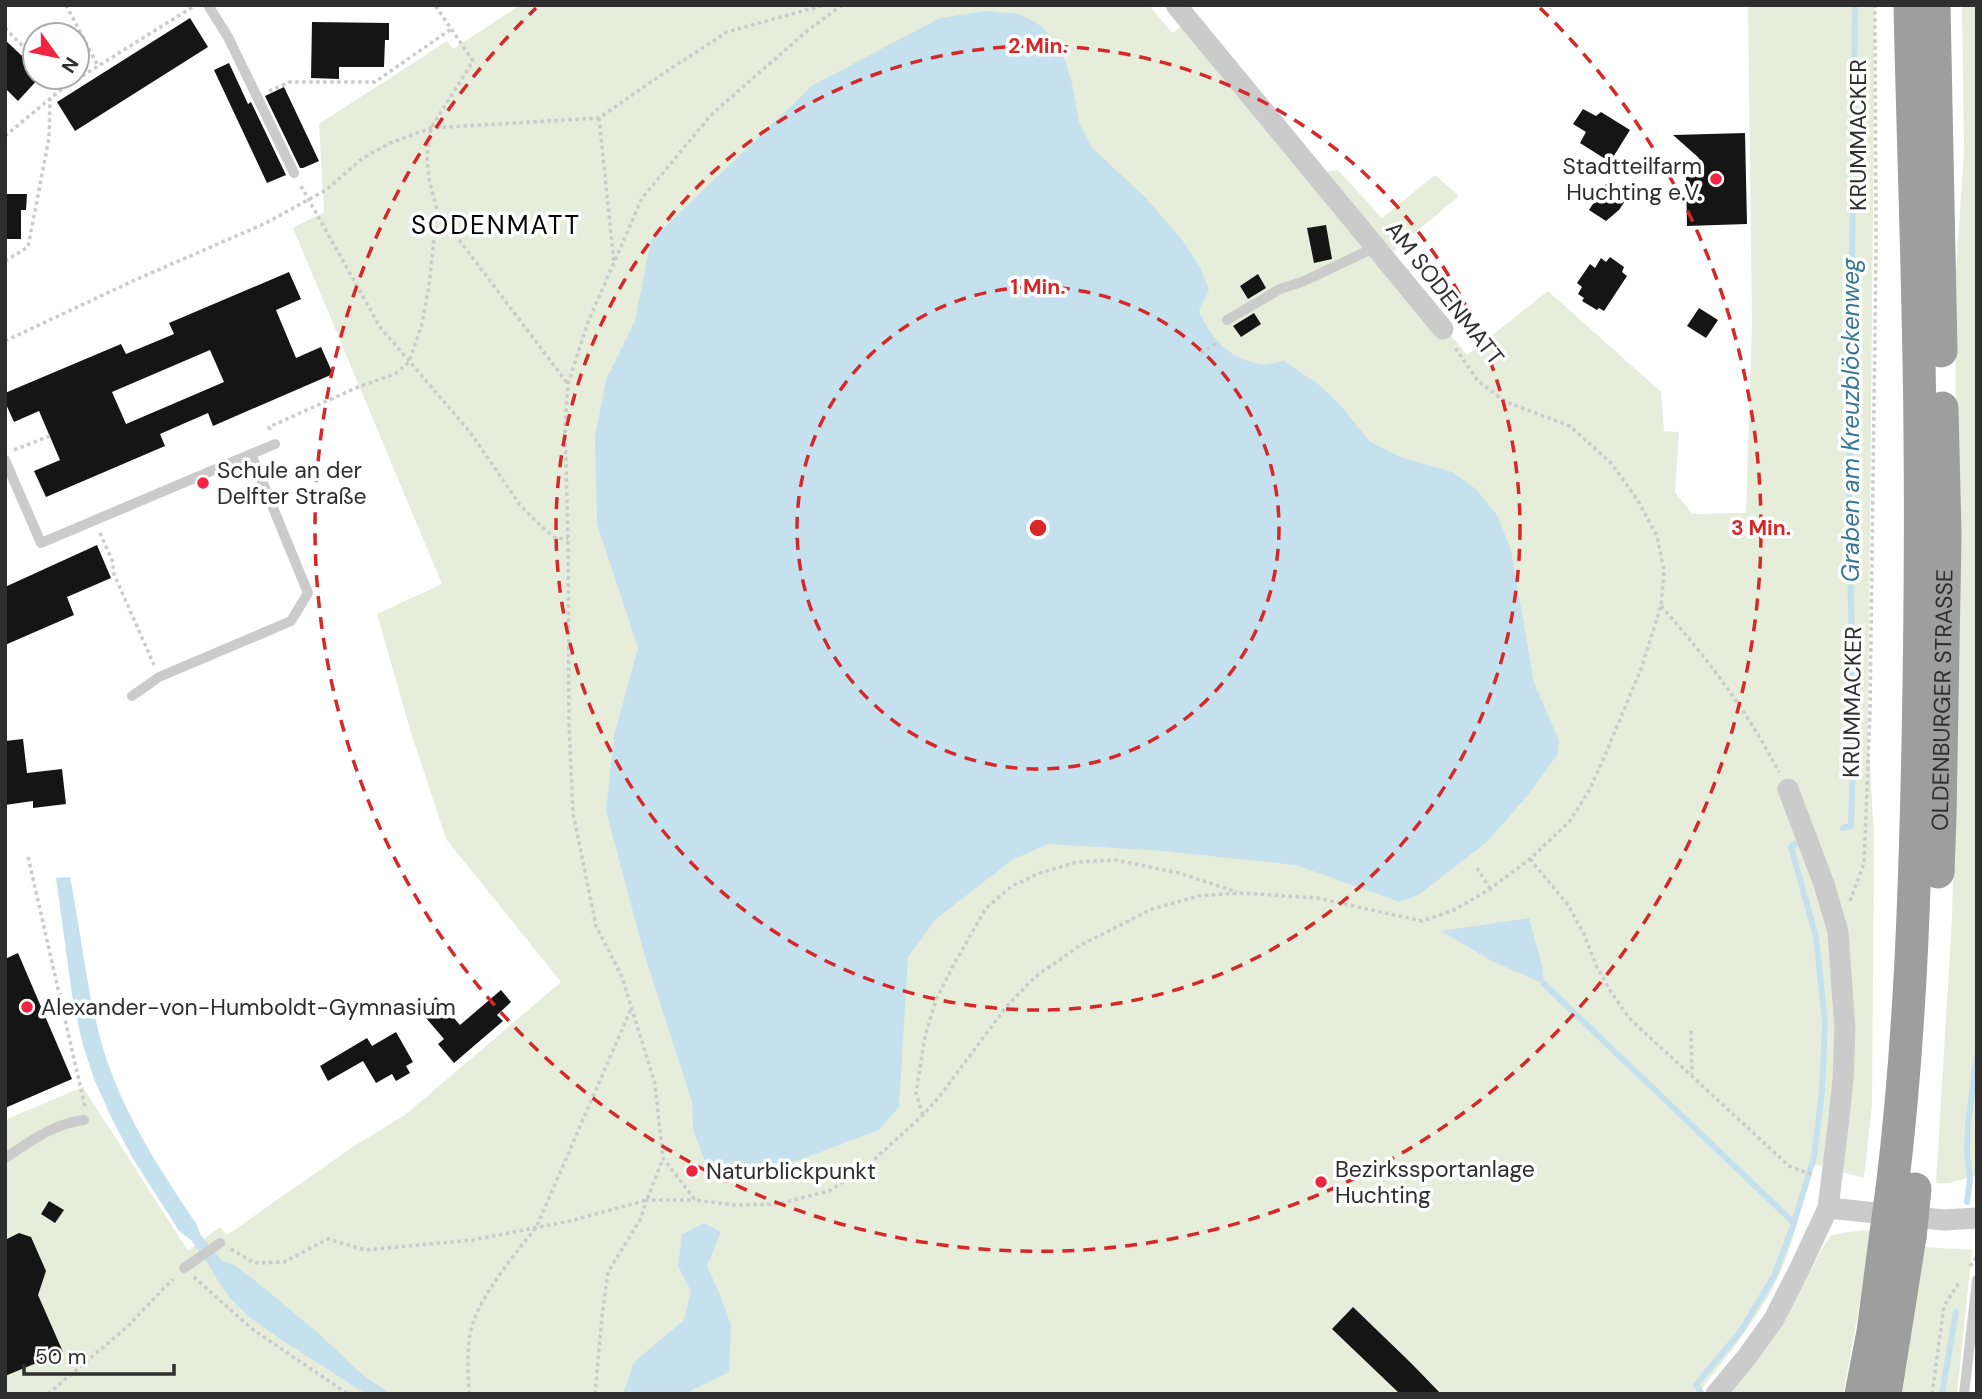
<svg xmlns="http://www.w3.org/2000/svg" width="1982" height="1399" font-family="'DM Sans',sans-serif">
<style>
.green{fill:#e6eddb}
.water{fill:#c6e1ee}
.lines{fill:none;stroke-linecap:round;stroke-linejoin:round}
.stream{stroke:#c6e1ee;stroke-width:6}
.building{fill:#151515;fill-rule:evenodd}
.path{stroke:#cbcbcb;stroke-width:3.5;stroke-dasharray:3.5 3.5;stroke-linecap:butt}
.service{stroke:#cbcbcb;stroke-width:10}
.minor{stroke:#cbcbcb;stroke-width:21}
.trunk{stroke:#9e9e9e;stroke-width:33}
.trunk-bridge{stroke:#9e9e9e;stroke-width:33}
.ring{fill:none;stroke:#d62828;stroke-width:3.5;stroke-dasharray:12 9}
.poi-dot{fill:#f12541;stroke:#fff;stroke-width:2.5}
.labels{text-anchor:middle;stroke-width:7;stroke-linejoin:round;paint-order:stroke}
.street-label{font-size:23px;fill:#2e2e2e;stroke:#fff}
.poi-label{font-size:23px;fill:#2e2e2e;stroke:#fff;text-anchor:start}
.water-label{font-size:24px;font-style:italic;fill:#377796;stroke:#fff}
.quarter-label{font-size:26px;letter-spacing:2px;fill:#000;stroke:#fff}
.centre{fill:#d62828;stroke:#fff;stroke-width:3.5}
.ring-label{font-size:21px;text-anchor:middle;font-weight:bold;fill:#d62828;stroke:#fff;stroke-width:7;stroke-linejoin:round;paint-order:stroke}
</style>
<rect width="100%" height="100%" fill="#fff"/>
<!-- green -->
<path class="green" d="M 520,5 L 1149,5 L 1172,33 L 1198,16 L 1326,172 L 1338,170 L 1382,218 L 1435,175 L 1459,196 L 1391,253 L 1422,301 L 1467,355 L 1548,291 L 1661,392 L 1664,431 L 1679,432 L 1675,492 L 1692,514 L 1746,513 L 1752,325 L 1748,5 L 1875,5 L 1868,733 L 1874,836 L 1872,1105 L 1864,1178 L 1813,1164 C 1801,1207 1792,1254 1770,1293 C 1750,1328 1725,1359 1700,1391 L 1697,1394 L 5,1394 L 5,1120 L 83,1087 L 188,1251 L 220,1227 L 227,1235 L 354,1146 L 405,1115 L 561,982 L 446,839 L 409,726 L 377,614 L 442,584 L 293,228 L 324,212 L 319,124 L 447,41 L 453,49 Z
M 1962,5 L 1977,5 L 1977,1175 L 1949,1183 L 1936,1183 L 1952,919 L 1958,643 L 1955,286 L 1964,152 Z
M 1864,1230 L 1873,1232 L 1843,1394 L 1728,1394 C 1758,1363 1782,1325 1802,1287 C 1812,1270 1819,1252 1831,1235 Z
M 1925,1247 L 1972,1250 L 1957,1394 L 1899,1394 Z"/>
<!-- water -->
<path class="water" d="M 985,11 L 1020,14 L 1041,26 L 1060,45 L 1072,83 L 1079,122 L 1092,148 L 1145,197 L 1183,241 L 1200,267 L 1209,290 L 1199,310 C 1209,338 1232,361 1262,364 C 1269,365 1278,362 1284,361 L 1318,384 L 1342,407 L 1370,442 L 1400,457 L 1452,472 L 1476,489 L 1497,515 L 1511,550 L 1534,683 L 1559,740 L 1558,754 L 1528,795 L 1488,841 L 1420,894 L 1400,902 L 1296,865 L 1163,851 L 1048,844 L 1012,860 L 936,919 L 908,957 L 899,1107 L 879,1130 L 767,1172 L 722,1179 L 709,1173 L 693,1129 L 692,1102 L 644,953 L 606,811 L 614,736 L 638,648 L 597,524 L 595,437 L 606,380 L 635,321 L 651,240 L 813,85 L 940,18 Z
M 70,877 C 81,931 86,987 101,1041 C 120,1109 158,1167 197,1225 L 200,1234 L 222,1261 L 234,1265 L 253,1279 L 317,1332 L 364,1376 L 391,1394 L 366,1394 L 285,1342 L 249,1317 L 231,1299 L 218,1281 L 208,1263 L 191,1240 L 179,1231 L 132,1157 L 111,1117 L 94,1079 L 82,1042 L 72,995 L 56,878 Z
M 1529,918 L 1542,965 L 1544,984 L 1492,961 L 1441,931 Z
M 704,1223 L 721,1232 L 707,1266 L 718,1290 L 731,1325 L 729,1372 L 684,1394 L 623,1394 L 634,1362 L 684,1320 L 691,1291 L 678,1266 L 682,1234 Z"/>
<g class="lines">
<!-- stream -->
<path class="stream" d="M 1843,828 L 1851,826 L 1854,726 L 1849,521 L 1855,5
M 1544,984 L 1794,1223
M 1967,1202 L 1970,1179 L 1967,1153 L 1968,1123 L 1977,1057
M 1702,1394 L 1696,1385 L 1741,1331 L 1774,1276 L 1794,1223 L 1814,1157 L 1822,1091 L 1825,1022 L 1816,937 L 1791,847 L 1795,844
M 1942,1394 L 1956,1312"/>
</g>
<!-- building -->
<path class="building" d="M 190,18 L 208,47 L 75,131 L 57,102 Z
M 312,22 L 389,23 L 389,40 L 385,40 L 384,67 L 339,67 L 339,79 L 311,78 Z
M 5,40 L 35,68 L 35,77 L 40,77 L 18,101 L 5,88 Z
M 229,63 L 248,104 L 251,102 L 286,175 L 267,183 L 214,70 Z
M 284,87 L 319,161 L 303,168 L 300,168 L 265,96 Z
M 1583,109 L 1596,116 L 1601,112 L 1630,130 L 1610,162 L 1580,143 L 1586,132 L 1573,124 Z
M 1745,133 L 1747,224 L 1687,226 L 1686,176 L 1699,158 L 1673,135 Z
M 1606,184 L 1627,198 L 1619,210 L 1606,221 L 1589,210 Z
M 5,194 L 27,194 L 26,210 L 21,210 L 21,239 L 5,239 Z
M 1326,225 L 1332,259 L 1314,263 L 1307,228 Z
M 1610,257 L 1624,267 L 1622,272 L 1627,276 L 1604,311 L 1599,308 L 1597,310 L 1582,301 L 1584,298 L 1578,294 L 1582,287 L 1577,283 L 1590,264 L 1595,268 L 1601,258 L 1606,262 Z
M 289,272 L 301,299 L 276,310 L 296,358 L 321,347 L 333,374 L 213,426 L 208,413 L 160,434 L 165,446 L 46,497 L 34,471 L 60,460 L 39,411 L 14,422 L 5,402 L 5,393 L 121,344 L 126,354 L 174,334 L 169,323 ZM 210,350 L 224,382 L 126,424 L 112,392 Z
M 1258,274 L 1266,288 L 1248,299 L 1240,286 Z
M 1699,308 L 1718,320 L 1706,338 L 1687,326 Z
M 1254,313 L 1261,324 L 1241,337 L 1233,326 Z
M 97,545 L 111,578 L 67,597 L 74,615 L 5,645 L 5,587 Z
M 23,739 L 27,773 L 62,769 L 66,804 L 33,808 L 33,801 L 5,805 L 5,741 Z
M 18,953 L 72,1079 L 5,1108 L 5,959 Z
M 501,990 L 511,1002 L 497,1015 L 503,1021 L 454,1063 L 438,1044 L 444,1039 L 420,1011 L 436,997 L 460,1025 Z
M 396,1032 L 413,1062 L 406,1066 L 410,1073 L 396,1081 L 392,1074 L 376,1083 L 363,1061 L 328,1081 L 320,1066 L 367,1038 L 372,1046 Z
M 49,1201 L 64,1210 L 55,1223 L 41,1214 Z
M 19,1233 L 31,1237 L 46,1271 L 38,1295 L 63,1352 L 5,1376 L 5,1240 Z
M 1353,1307 L 1411,1363 L 1441,1394 L 1400,1394 L 1332,1329 Z"/>
<g class="lines">
<!-- path -->
<path class="path" d="M 66,5 L 98,66
M 842,5 L 807,31 L 712,114 L 642,198 L 588,322 L 568,384 L 565,426 L 568,538 L 569,724 L 573,813 L 596,926 L 622,977 L 655,1084 L 663,1158 L 695,1200 L 734,1205 L 778,1204 L 829,1191 L 866,1167 L 923,1115 L 939,1097 L 1006,1007 L 1035,977 L 1079,946 L 1152,909 L 1199,896 L 1240,893 L 1317,898 L 1422,921 L 1454,910 L 1490,889 L 1530,859 L 1569,822 L 1589,791 L 1603,760 L 1641,669 L 1661,606 L 1664,571 L 1657,536 L 1637,499 L 1611,463 L 1570,426 L 1506,402 L 1478,381 L 1454,346
M 5,28 L 35,59
M 53,77 L 63,88
M 269,91 L 290,82 L 375,82 L 451,29
M 599,118 L 614,263
M 5,136 L 63,88 L 194,6
M 301,186 L 380,327 L 470,432 L 520,505 L 544,529 L 557,539 L 568,538
M 438,212 L 568,384
M 5,261 L 28,247 L 49,138 L 50,100
M 5,341 L 135,280 L 266,223 L 326,190 L 363,158 L 390,143 L 431,128 L 599,118 L 664,73 L 727,32 L 824,5
M 1201,353 L 1218,342
M 270,430 L 269,427 L 358,387 L 395,374 L 409,362 L 422,324 L 429,286 L 437,210 L 429,179 L 427,156 L 431,128 L 473,61 L 435,5
M 14,450 L 50,436
M 100,533 L 112,560 L 114,574 L 154,665
M 1661,606 C 1707,658 1746,709 1779,772
M 28,857 L 85,1107
M 1530,859 L 1568,905 L 1584,934 L 1596,965 L 1611,992 L 1629,1018 L 1789,1166 L 1813,1175
M 1477,868 L 1490,889
M 1850,901 L 1864,863 L 1870,714 L 1876,249 L 1875,5
M 1691,1031 L 1692,1074
M 923,1115 L 916,1093 L 925,1036 L 936,1000 L 954,964 L 986,908 L 1012,886 L 1040,873 L 1077,862 L 1115,860 L 1179,873 L 1237,892
M 231,1249 L 254,1263 L 284,1262 L 328,1239 L 365,1250 L 473,1240 L 570,1221 L 647,1200 L 663,1158
M 1970,1266 L 1977,1256
M 194,1277 L 252,1329 L 348,1394
M 48,1394 L 128,1326 L 173,1279
M 469,1394 C 468,1371 466,1345 473,1323 C 481,1296 517,1250 536,1228 L 631,1009
M 595,1394 L 602,1316 L 608,1272 L 640,1220 L 647,1200 L 695,1200
M 1932,1394 L 1944,1306 L 1960,1281"/>
<!-- service -->
<path class="service" d="M 208,5 L 228,37 L 294,173
M 1227,320 L 1280,289 L 1302,282 L 1376,247
M 5,460 L 41,543 L 275,444
M 132,696 L 159,677 L 291,621 L 308,593 L 251,454
M 5,1158 C 32,1141 52,1124 84,1120
M 184,1268 L 220,1243
M 1964,1394 L 1977,1280"/>
<!-- minor -->
<path class="minor" d="M 1176,5 L 1443,329
M 1828,1208 L 1944,1220 L 1977,1218
M 1716,1394 L 1746,1358 L 1774,1319 L 1800,1268 L 1828,1208 L 1838,1126 L 1843,1079 L 1845,1030 L 1838,932 L 1824,884 L 1788,789"/>
<!-- trunk -->
<g class="trunk">
<path d="M 1934,5 L 1941,351"/>
<path id="s1" d="M 1938,872 L 1940,816 L 1945,535 L 1942,408"/>
<path d="M 1892,1189 C 1910,1042 1915,892 1918,743 C 1920,640 1921,537 1920,434 C 1919,291 1913,148 1910,5"/>
<path d="M 1861,1394 L 1873,1332 L 1886,1233"/>
<path d="M 1885,1394 L 1910,1237"/>
</g>
<!-- trunk-bridge -->
<path class="trunk-bridge" d="M 1886,1233 L 1892,1189
M 1910,1237 L 1915,1189"/>
</g>
<!-- distance rings -->
<g class="ring">
<circle cx="1038" cy="528" r="241"/>
<circle cx="1038" cy="528" r="482"/>
<path d="M1540 8A723 723 0 1 1 536 8"/>
</g>
<!-- markers -->
<g class="poi-dot">
<circle cx="1716" cy="179" r="7"/>
<circle cx="203" cy="483" r="7"/>
<circle cx="27" cy="1007" r="7"/>
<circle cx="692" cy="1171" r="7"/>
<circle cx="1321" cy="1182" r="7"/>
</g>
<g class="labels">
<!-- street labels -->
<g class="street-label">
<text transform="translate(1858 135) rotate(-90)" y="8">KRUMMACKER</text>
<text transform="translate(1445 293) rotate(52)" y="8">AM SODENMATT</text>
<text dy="8" stroke="none"><textPath href="#s1" startOffset="172">OLDENBURGER STRASSE</textPath></text>
<text transform="translate(1852 702) rotate(-89)" y="8">KRUMMACKER</text>
</g>
<!-- poi labels -->
<g class="poi-label">
<text x="1702" y="174" text-anchor="end">Stadtteilfarm<tspan x="1702" dy="26">Huchting e.V.</tspan></text>
<text x="217" y="478">Schule an der<tspan x="217" dy="26">Delfter Straße</tspan></text>
<text x="41" y="1015">Alexander-von-Humboldt-Gymnasium</text>
<text x="1335" y="1177">Bezirkssportanlage<tspan x="1335" dy="26">Huchting</tspan></text>
<text x="706" y="1179">Naturblickpunkt</text>
</g>
<!-- water labels -->
<g class="water-label">
<text transform="translate(1851 420) rotate(-90)" y="8">Graben am Kreuzblöckenweg</text>
</g>
<!-- quarter labels -->
<g class="quarter-label">
<text x="496" y="234">SODENMATT</text>
</g>
</g>
<circle cx="1038" cy="528" r="10" class="centre"/>
<g class="ring-label">
<text x="1038" y="53">2 Min.</text>
<text x="1038" y="294">1 Min.</text>
<text x="1761" y="535">3 Min.</text>
</g>
<!-- border -->
<rect width="1982" height="1399" fill="none" stroke="#2e2e2e" stroke-width="14"/>
<!-- north arrow -->
<g transform="translate(56 56) rotate(123)"><circle r="33" fill="#ffffff" stroke="#ababab" stroke-width="2"/>
<path d="M0-5L12 26L0 18L-12 26Z" fill="#f12541"/>
<text y="-10" font-size="19" font-weight="bold" text-anchor="middle" fill="#2e2e2e">N</text>
</g>
<!-- scale -->
<path d="M24 1364v10h150v-10" fill="none" stroke="#2e2e2e" stroke-width="3.5"/>
<text x="35" y="1364" font-size="21" fill="#2e2e2e" stroke="#ffffff" stroke-width="5" paint-order="stroke">50 m</text>
</svg>
